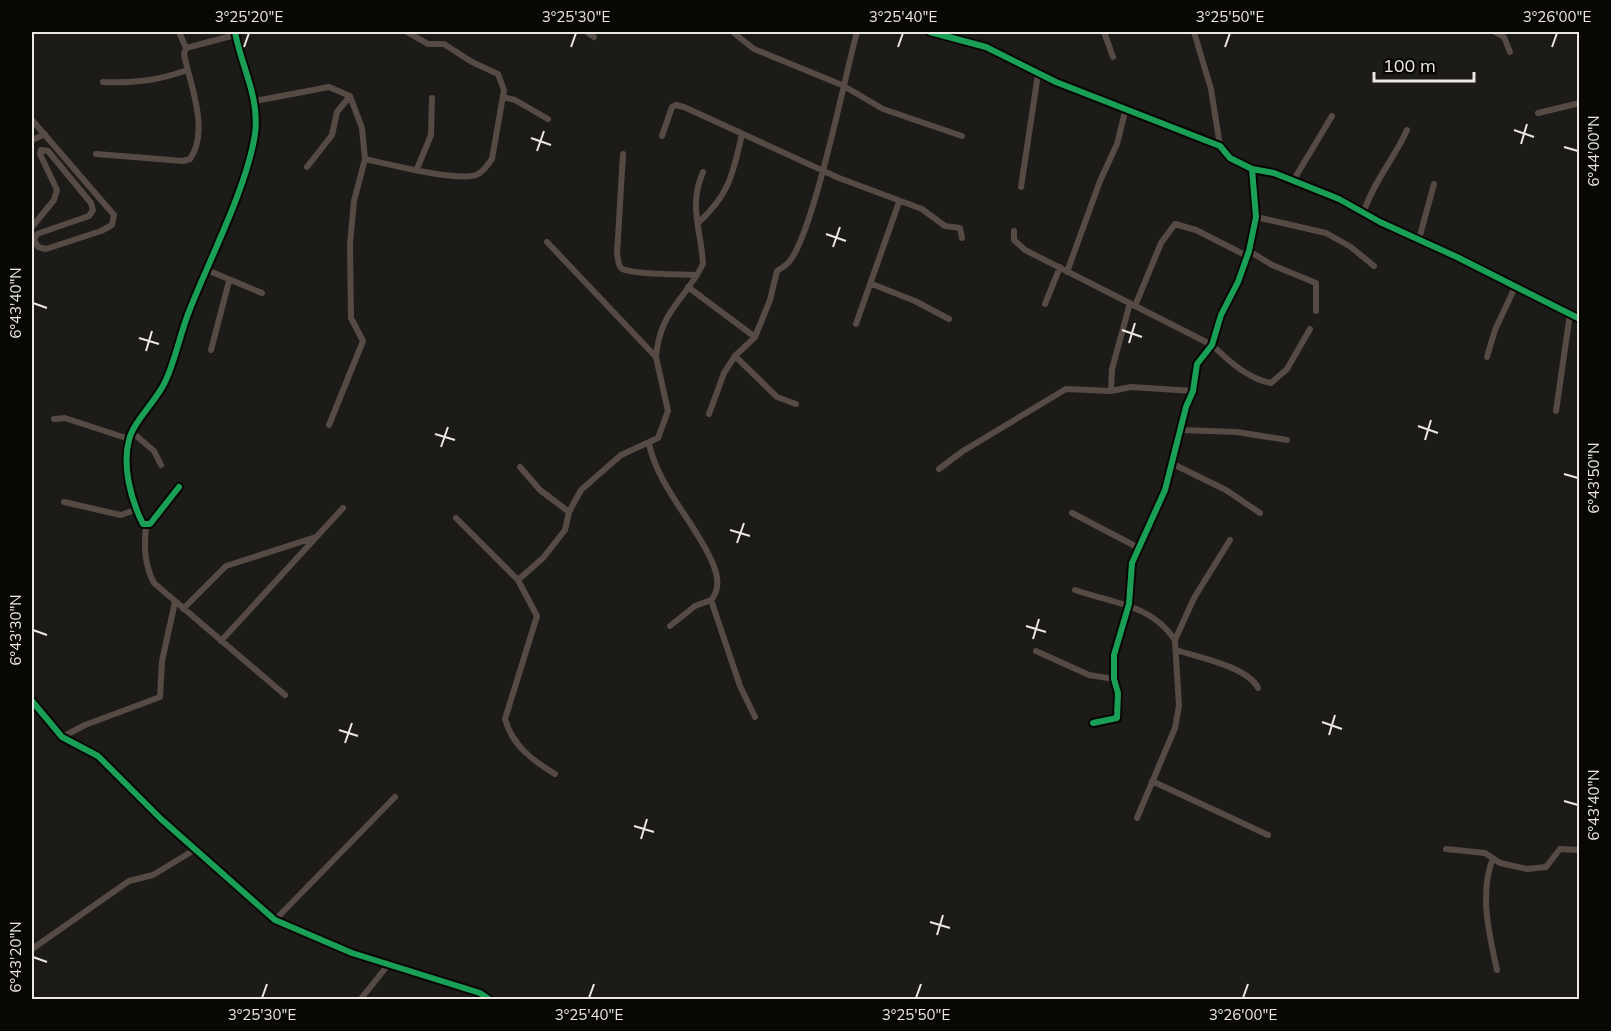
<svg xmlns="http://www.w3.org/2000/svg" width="1611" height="1031" font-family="Mulish,sans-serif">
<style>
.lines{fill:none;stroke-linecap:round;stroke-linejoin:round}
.street{stroke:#554a44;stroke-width:6}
.cycleway-casing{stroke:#080704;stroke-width:10}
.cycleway{stroke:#1a9f57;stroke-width:6}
.ticks{fill:none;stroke:#ebe8e3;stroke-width:2}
.neatline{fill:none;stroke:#ebe8e3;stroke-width:2}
.ticks-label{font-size:15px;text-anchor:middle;fill:#ebe8e3}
</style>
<rect width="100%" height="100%" fill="#1d1b17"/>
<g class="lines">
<!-- street -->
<path class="street" d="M 179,32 L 186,48
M 587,32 L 594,37
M 930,32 L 986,47 L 1056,82 L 1220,146 L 1230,158 L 1252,169 L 1274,173 L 1339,199 L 1380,222 L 1457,257 L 1580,319
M 1104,32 L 1113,57
M 1194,32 L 1211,89 L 1220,146
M 1495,32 L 1504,37 L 1510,52
M 735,34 L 754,49 L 842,85 L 883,109 L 962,136
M 103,82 C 133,83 158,81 187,70
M 503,97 L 515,100 L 548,119
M 255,101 L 329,87 L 350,96 L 362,128 L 365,159 L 354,201 L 350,244 L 351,318 L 363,341 L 329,425
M 1538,113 L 1580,103
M 32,120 L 114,215 L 112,225 L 101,231 L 46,249 L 38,247 L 34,240 L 37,234 L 89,216 L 93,210 L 91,203 L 48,151 L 41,150 L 40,154 L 57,190 L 54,200 L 32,227
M 662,136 L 672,107 L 676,105 L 684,107 L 839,178 L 922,209 L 945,226 L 960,228 L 962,238
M 32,140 L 45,134
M 96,154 L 183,161 L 190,159 C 210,130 190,85 184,54 L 186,48 L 235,35
M 623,154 L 617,254 C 618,259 618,264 621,268 C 629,275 684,274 697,275
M 365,159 C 387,164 457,182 476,175 C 484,172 487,165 492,159 L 504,90 L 498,74 L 472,62 L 444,44 L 428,44 L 407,32
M 307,167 L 332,135 L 337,112 L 350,96
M 417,169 L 431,135 L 432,98
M 1293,181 L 1332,116
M 1021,187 L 1038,74
M 1364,211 C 1374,181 1394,159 1407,130
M 1256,217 L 1326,233 L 1351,247 L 1374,266
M 699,222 C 730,194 733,173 742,134
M 1014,231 L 1014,240 L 1025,250 L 1212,345 C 1229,361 1248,379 1271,383 L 1287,369 L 1310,329
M 1419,239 L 1434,184
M 1249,251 L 1272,265 L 1316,283 L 1316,311
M 207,270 L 262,293
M 1067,272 L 1100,181 L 1117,144 L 1126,108
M 872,284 L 915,301 L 949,319
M 688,287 L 755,337
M 1045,304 L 1060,267
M 1135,306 L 1161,243 L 1175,224 L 1196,230 L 1247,256
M 856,324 L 899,202
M 211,350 L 229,281
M 735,356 L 777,397 L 796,404
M 656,357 C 660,310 684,302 703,264 C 701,228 688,207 703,172
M 1487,357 L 1495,330 L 1516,285
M 1111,391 L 1112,369 L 1130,303
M 1556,411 L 1570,314
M 709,414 L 724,373 L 735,356 L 755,337 L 770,300 L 777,271 C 780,269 785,266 788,263 C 813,237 845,75 857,32
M 54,419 L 65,418 L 129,439
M 1181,430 L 1237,432 L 1287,440
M 133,433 L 154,451 L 161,465
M 649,444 C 659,489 696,523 713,564 C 718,576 720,590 711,600 L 695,606 L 670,626
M 1173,464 L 1226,490 L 1260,513
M 520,467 L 540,490 L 569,512
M 939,469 L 963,451 L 1066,389 L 1111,391 L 1131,387 L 1193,391
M 179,487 L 150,524 L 143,524 C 131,500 122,467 129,440 C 133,422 157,400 165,382 C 176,359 180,333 190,309 C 210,258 247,187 255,134 C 260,97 241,66 235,32
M 64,502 L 121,515 L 137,509
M 1072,513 L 1139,548
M 456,518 L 518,580 L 537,616 L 505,719 C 512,745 532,760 555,774
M 146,526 C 144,546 144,564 154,583 L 285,695
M 518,580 L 543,558 L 565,530 L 569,512 L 581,490 L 621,455 L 658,438 L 668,411 L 656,357 L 547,242
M 1075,590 C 1112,603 1151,604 1175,640 L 1179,706 L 1175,728 L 1137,818
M 711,600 L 740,686 L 755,717
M 183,609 L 226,566 L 316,537
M 1175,640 L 1194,598 L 1230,540
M 221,641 L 343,508
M 1176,650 C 1198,657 1248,667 1258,688
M 1036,651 L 1089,675 L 1114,679
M 32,701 L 62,737 L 98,756 L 161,819 L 275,920 L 352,953 L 480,993 L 490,1000
M 1093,723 L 1117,718 L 1118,693 L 1114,679 L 1114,655 L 1129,604 L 1132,563 L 1165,490 L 1186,407 L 1193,391 L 1197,364 L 1212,345 L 1221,315 L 1238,282 L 1249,251 L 1256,217 L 1252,169
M 62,737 L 85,725 L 160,697 L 162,661 L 175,602
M 1152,781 L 1268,835
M 1446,849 L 1485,853 L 1500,863 L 1527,869 L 1546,867 L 1560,849 L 1580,850
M 1493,858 C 1479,893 1489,934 1497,970
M 275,920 L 395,797
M 32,949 L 129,881 L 153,875 L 196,849
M 360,1000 L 388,965"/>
<defs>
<path id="cycleway" d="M 930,32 L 986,47 L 1056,82 L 1220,146 L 1230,158 L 1252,169 L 1274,173 L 1339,199 L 1380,222 L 1457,257 L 1580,319
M 179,487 L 150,524 L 143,524 C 131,500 122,467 129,440 C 133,422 157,400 165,382 C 176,359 180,333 190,309 C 210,258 247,187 255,134 C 260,97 241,66 235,32
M 32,701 L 62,737 L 98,756 L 161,819 L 275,920 L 352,953 L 480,993 L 490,1000
M 1093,723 L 1117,718 L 1118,693 L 1114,679 L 1114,655 L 1129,604 L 1132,563 L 1165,490 L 1186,407 L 1193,391 L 1197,364 L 1212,345 L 1221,315 L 1238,282 L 1249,251 L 1256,217 L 1252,169"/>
</defs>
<!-- cycleway casing -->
<use href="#cycleway" class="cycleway-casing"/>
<!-- cycleway -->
<use href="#cycleway" class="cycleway"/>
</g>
<!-- ticks -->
<path class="ticks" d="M 244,47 L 249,33M 571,47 L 576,33M 898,47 L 903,33M 1225,47 L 1230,33M 1552,47 L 1557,33M 1514,130 L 1534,137M 531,138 L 551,145M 1521,144 L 1527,124M 1564,147 L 1578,151M 537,151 L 544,131M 826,234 L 846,241M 833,247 L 840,227M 33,303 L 47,308M 1122,330 L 1142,337M 139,338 L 159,344M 1129,343 L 1135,323M 146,351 L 152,331M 1418,426 L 1438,433M 435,434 L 455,440M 1425,440 L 1431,420M 441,447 L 448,427M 1564,474 L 1578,478M 730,530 L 750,536M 737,543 L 744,523M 1026,626 L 1046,632M 33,630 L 47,635M 1033,639 L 1039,619M 1322,722 L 1342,729M 339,730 L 358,736M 1329,735 L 1335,715M 345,743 L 352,723M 1564,801 L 1578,805M 634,826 L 654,832M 641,839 L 647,819M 930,922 L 950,928M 937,935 L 943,915M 33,957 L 47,962M 262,998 L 267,984M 589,998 L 594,984M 916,998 L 921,984M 1243,998 L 1248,984"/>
<!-- border -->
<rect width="1611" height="1031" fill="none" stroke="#080704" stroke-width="66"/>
<!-- scale -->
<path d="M1374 72v9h100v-9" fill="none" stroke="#ebe8e3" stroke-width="3"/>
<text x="1383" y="72" font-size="18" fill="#ebe8e3" stroke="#080704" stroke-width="4.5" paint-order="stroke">100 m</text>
<rect x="33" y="33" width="1545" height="965" class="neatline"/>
<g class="ticks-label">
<text x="249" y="22">3°25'20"E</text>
<text x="576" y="22">3°25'30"E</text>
<text x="903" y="22">3°25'40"E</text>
<text x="1230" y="22">3°25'50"E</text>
<text x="1557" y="22">3°26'00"E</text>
<text transform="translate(1594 151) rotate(-90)" y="5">6°44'00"N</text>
<text transform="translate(16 303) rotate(-90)" y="5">6°43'40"N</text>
<text transform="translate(1594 478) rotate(-90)" y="5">6°43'50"N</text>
<text transform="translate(16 630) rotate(-90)" y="5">6°43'30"N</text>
<text transform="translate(1594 805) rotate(-90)" y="5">6°43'40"N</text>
<text transform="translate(16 957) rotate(-90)" y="5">6°43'20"N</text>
<text x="262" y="1020">3°25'30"E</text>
<text x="589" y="1020">3°25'40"E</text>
<text x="916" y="1020">3°25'50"E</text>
<text x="1243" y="1020">3°26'00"E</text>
</g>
</svg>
